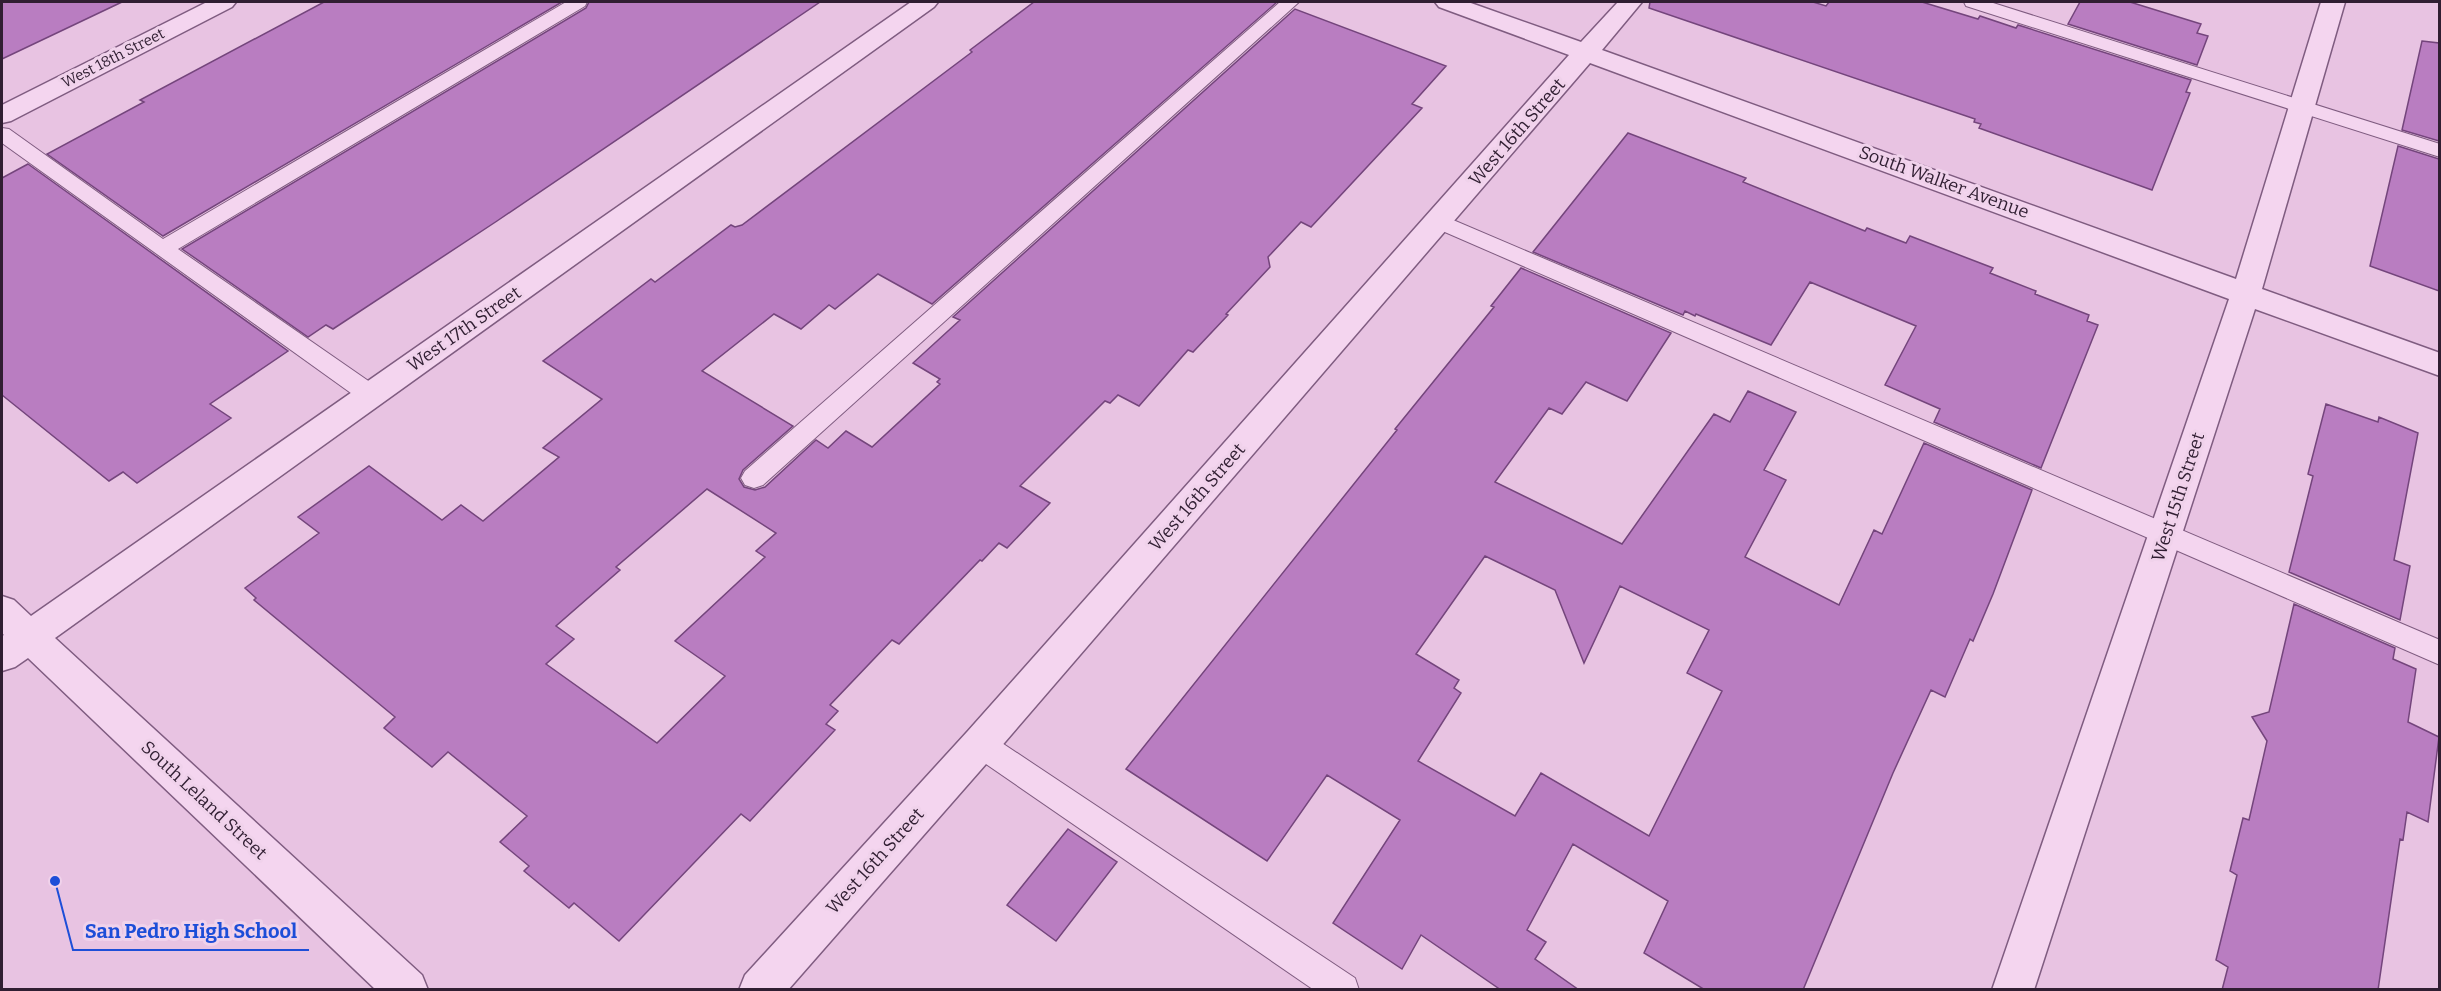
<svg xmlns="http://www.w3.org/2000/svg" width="2441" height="991" font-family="Bitter,serif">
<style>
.building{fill:#b97dc1;stroke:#74457c;stroke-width:1.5;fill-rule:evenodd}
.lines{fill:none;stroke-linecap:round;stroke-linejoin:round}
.lane-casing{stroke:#7f5c80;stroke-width:2}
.street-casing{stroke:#7f5c80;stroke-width:3}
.lane{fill:#f4d5ef;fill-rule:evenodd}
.street{fill:#f4d5ef;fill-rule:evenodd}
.labels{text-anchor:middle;stroke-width:6;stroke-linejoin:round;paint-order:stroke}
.far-street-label{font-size:15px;fill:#301e32;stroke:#f0d2eb}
.street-label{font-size:18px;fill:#301e32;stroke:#f0d2eb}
.leader{fill:none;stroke:#1d4ed8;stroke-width:2}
.callout-dot{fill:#1d4ed8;stroke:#f0d2eb;stroke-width:2}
.callout-label{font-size:20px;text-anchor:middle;font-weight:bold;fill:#1d4ed8;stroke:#f0d2eb;stroke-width:6;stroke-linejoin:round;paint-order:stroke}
</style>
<rect width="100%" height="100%" fill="#e8c3e2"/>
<!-- building -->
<path class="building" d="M 2,2 L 122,2 L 2,59 Z
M 324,2 L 562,2 L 163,236 L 47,154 L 144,102 L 140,100 Z
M 589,2 L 820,2 L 497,221 L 333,329 L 326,325 L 308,337 L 182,249 L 586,8 Z
M 1034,2 L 1277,2 L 932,304 L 878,274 L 835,309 L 829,305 L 801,329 L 774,314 L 702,371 L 793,426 L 743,470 L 739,479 L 744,487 L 755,490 L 765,487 L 816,440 L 828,448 L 846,431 L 872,447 L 940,384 L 937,382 L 940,379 L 913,363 L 960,320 L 953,317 L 1295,9 L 1446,66 L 1412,104 L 1422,108 L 1311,227 L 1301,222 L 1268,257 L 1270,267 L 1226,314 L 1228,315 L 1193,352 L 1188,350 L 1139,406 L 1118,395 L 1110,403 L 1105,401 L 1020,486 L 1050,503 L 1007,548 L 999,543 L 982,561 L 980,560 L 899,644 L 892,640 L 830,705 L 838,711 L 826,724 L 835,730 L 750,821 L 741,814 L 619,941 L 574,903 L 569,908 L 524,871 L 529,866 L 500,842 L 527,816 L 448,752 L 432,767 L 384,728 L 395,717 L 254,600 L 256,598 L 245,588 L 319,533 L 298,517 L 369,466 L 442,520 L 461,505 L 483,521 L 559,457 L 543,448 L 602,399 L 543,361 L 651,279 L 655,282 L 731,225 L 735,227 L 742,225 L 972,52 L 970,50 ZM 707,489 L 776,533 L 756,551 L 765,557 L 675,641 L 725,676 L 657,743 L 546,664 L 574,639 L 556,626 L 620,570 L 616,567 Z
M 1650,2 L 1813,2 L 1826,6 L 1829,2 L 1922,2 L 1978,19 L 1980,16 L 2016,28 L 2018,25 L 2191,80 L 2186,92 L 2190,93 L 2152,190 L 1979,128 L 1981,124 L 1974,122 L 1975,119 L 1649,8 Z
M 2080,2 L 2130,2 L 2201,24 L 2197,33 L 2208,36 L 2197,65 L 2068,24 Z
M 2422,41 L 2439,43 L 2439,141 L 2402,130 Z
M 1628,133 L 1746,178 L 1743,182 L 1865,231 L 1867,228 L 1906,243 L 1910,236 L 1993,268 L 1990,273 L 2036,291 L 2035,294 L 2089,315 L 2087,321 L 2098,325 L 2041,468 L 1934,422 L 1940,409 L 1885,385 L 1916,326 L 1810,282 L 1771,345 L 1696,314 L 1695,316 L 1685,311 L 1683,315 L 1533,252 Z
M 2398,146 L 2439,159 L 2439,291 L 2370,266 Z
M 28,164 L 288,351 L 210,404 L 231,418 L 137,483 L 123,472 L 109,481 L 2,395 L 2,178 Z
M 1521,268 L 1671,333 L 1627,401 L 1586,382 L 1562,414 L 1549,408 L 1495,482 L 1622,544 L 1714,414 L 1730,422 L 1748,391 L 1796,412 L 1764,470 L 1786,480 L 1745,557 L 1839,605 L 1874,530 L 1882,534 L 1924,443 L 2032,490 L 1993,594 L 1973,641 L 1970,639 L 1945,697 L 1931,690 L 1893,773 L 1803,990 L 1705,990 L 1644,953 L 1668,901 L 1573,844 L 1527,930 L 1546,942 L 1535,959 L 1579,990 L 1501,990 L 1421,935 L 1402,969 L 1333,923 L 1400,820 L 1327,775 L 1267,861 L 1126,769 L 1397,430 L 1395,429 L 1494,307 L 1491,306 ZM 1485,556 L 1555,590 L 1584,663 L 1620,586 L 1709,630 L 1687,673 L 1722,691 L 1649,836 L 1541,773 L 1515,816 L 1418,761 L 1461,693 L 1454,688 L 1459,680 L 1416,654 Z
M 2326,404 L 2378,422 L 2379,417 L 2418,433 L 2394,560 L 2410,566 L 2400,620 L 2289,572 L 2313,476 L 2308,474 Z
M 2294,604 L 2395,648 L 2393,659 L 2416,669 L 2408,722 L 2439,737 L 2428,822 L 2407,812 L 2403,840 L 2400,839 L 2378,990 L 2222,990 L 2228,967 L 2216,960 L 2237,875 L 2230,871 L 2243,818 L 2249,820 L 2267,741 L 2252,717 L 2269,712 Z
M 1068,829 L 1117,862 L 1056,941 L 1007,905 Z"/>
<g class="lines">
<defs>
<path id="lane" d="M 566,2 L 587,2 L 585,6 L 178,249 L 380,389 L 383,395 L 380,401 L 371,404 L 362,401 L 2,143 L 2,128 L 9,129 L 163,239 Z
M 1280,2 L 1299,2 L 763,485 L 754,488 L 745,485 L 741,478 L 745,471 Z
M 1964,2 L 1990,2 L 2440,144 L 2440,157 L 1966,6 Z
M 1439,214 L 2440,640 L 2440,665 L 1431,226 L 1428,221 L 1431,216 Z
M 980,731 L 990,735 L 1355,978 L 1359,990 L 1314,990 L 970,753 L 965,744 L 970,735 Z"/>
<path id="street" d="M 207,2 L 236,2 L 232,7 L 11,121 L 2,123 L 2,105 Z
M 911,2 L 938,2 L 934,7 L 55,638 L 422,975 L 428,990 L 376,990 L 28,658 L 15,667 L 2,671 L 2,636 L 4,635 L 2,633 L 2,596 L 14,600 L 31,616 Z
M 1435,2 L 1468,2 L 1581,42 L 1618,2 L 1642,2 L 1602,50 L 2236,279 L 2321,2 L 2345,2 L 2262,289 L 2440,353 L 2440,376 L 2255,309 L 2034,990 L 1992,990 L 2229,299 L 1590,63 L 993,756 L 788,990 L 739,990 L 745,975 L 967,732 L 1569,55 L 1439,7 Z"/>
</defs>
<!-- lane casing -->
<use href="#lane" class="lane-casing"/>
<!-- street casing -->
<use href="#street" class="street-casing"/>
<!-- lane -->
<use href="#lane" class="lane"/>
<!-- street -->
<use href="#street" class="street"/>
</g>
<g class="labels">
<!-- far-street labels -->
<g class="far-street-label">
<text transform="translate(113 58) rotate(-27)" y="5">West 18th Street</text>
</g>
<!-- street labels -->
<g class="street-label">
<text transform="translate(1517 132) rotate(-49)" y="6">West 16th Street</text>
<text transform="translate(1944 182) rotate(20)" y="6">South Walker Avenue</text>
<text transform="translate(464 329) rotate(-35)" y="6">West 17th Street</text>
<text transform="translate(1197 497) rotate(-49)" y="6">West 16th Street</text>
<text transform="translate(2178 497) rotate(-72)" y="6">West 15th Street</text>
<text transform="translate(204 800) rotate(43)" y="6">South Leland Street</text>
<text transform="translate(875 861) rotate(-48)" y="6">West 16th Street</text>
</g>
</g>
<!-- callouts -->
<path class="leader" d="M55 881L73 950H309"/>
<circle class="callout-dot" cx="55" cy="881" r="6"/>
<g class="callout-label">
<text x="191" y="938">San Pedro High School</text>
</g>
<!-- border -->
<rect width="2441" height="991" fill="none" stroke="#301e32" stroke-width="6"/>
</svg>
